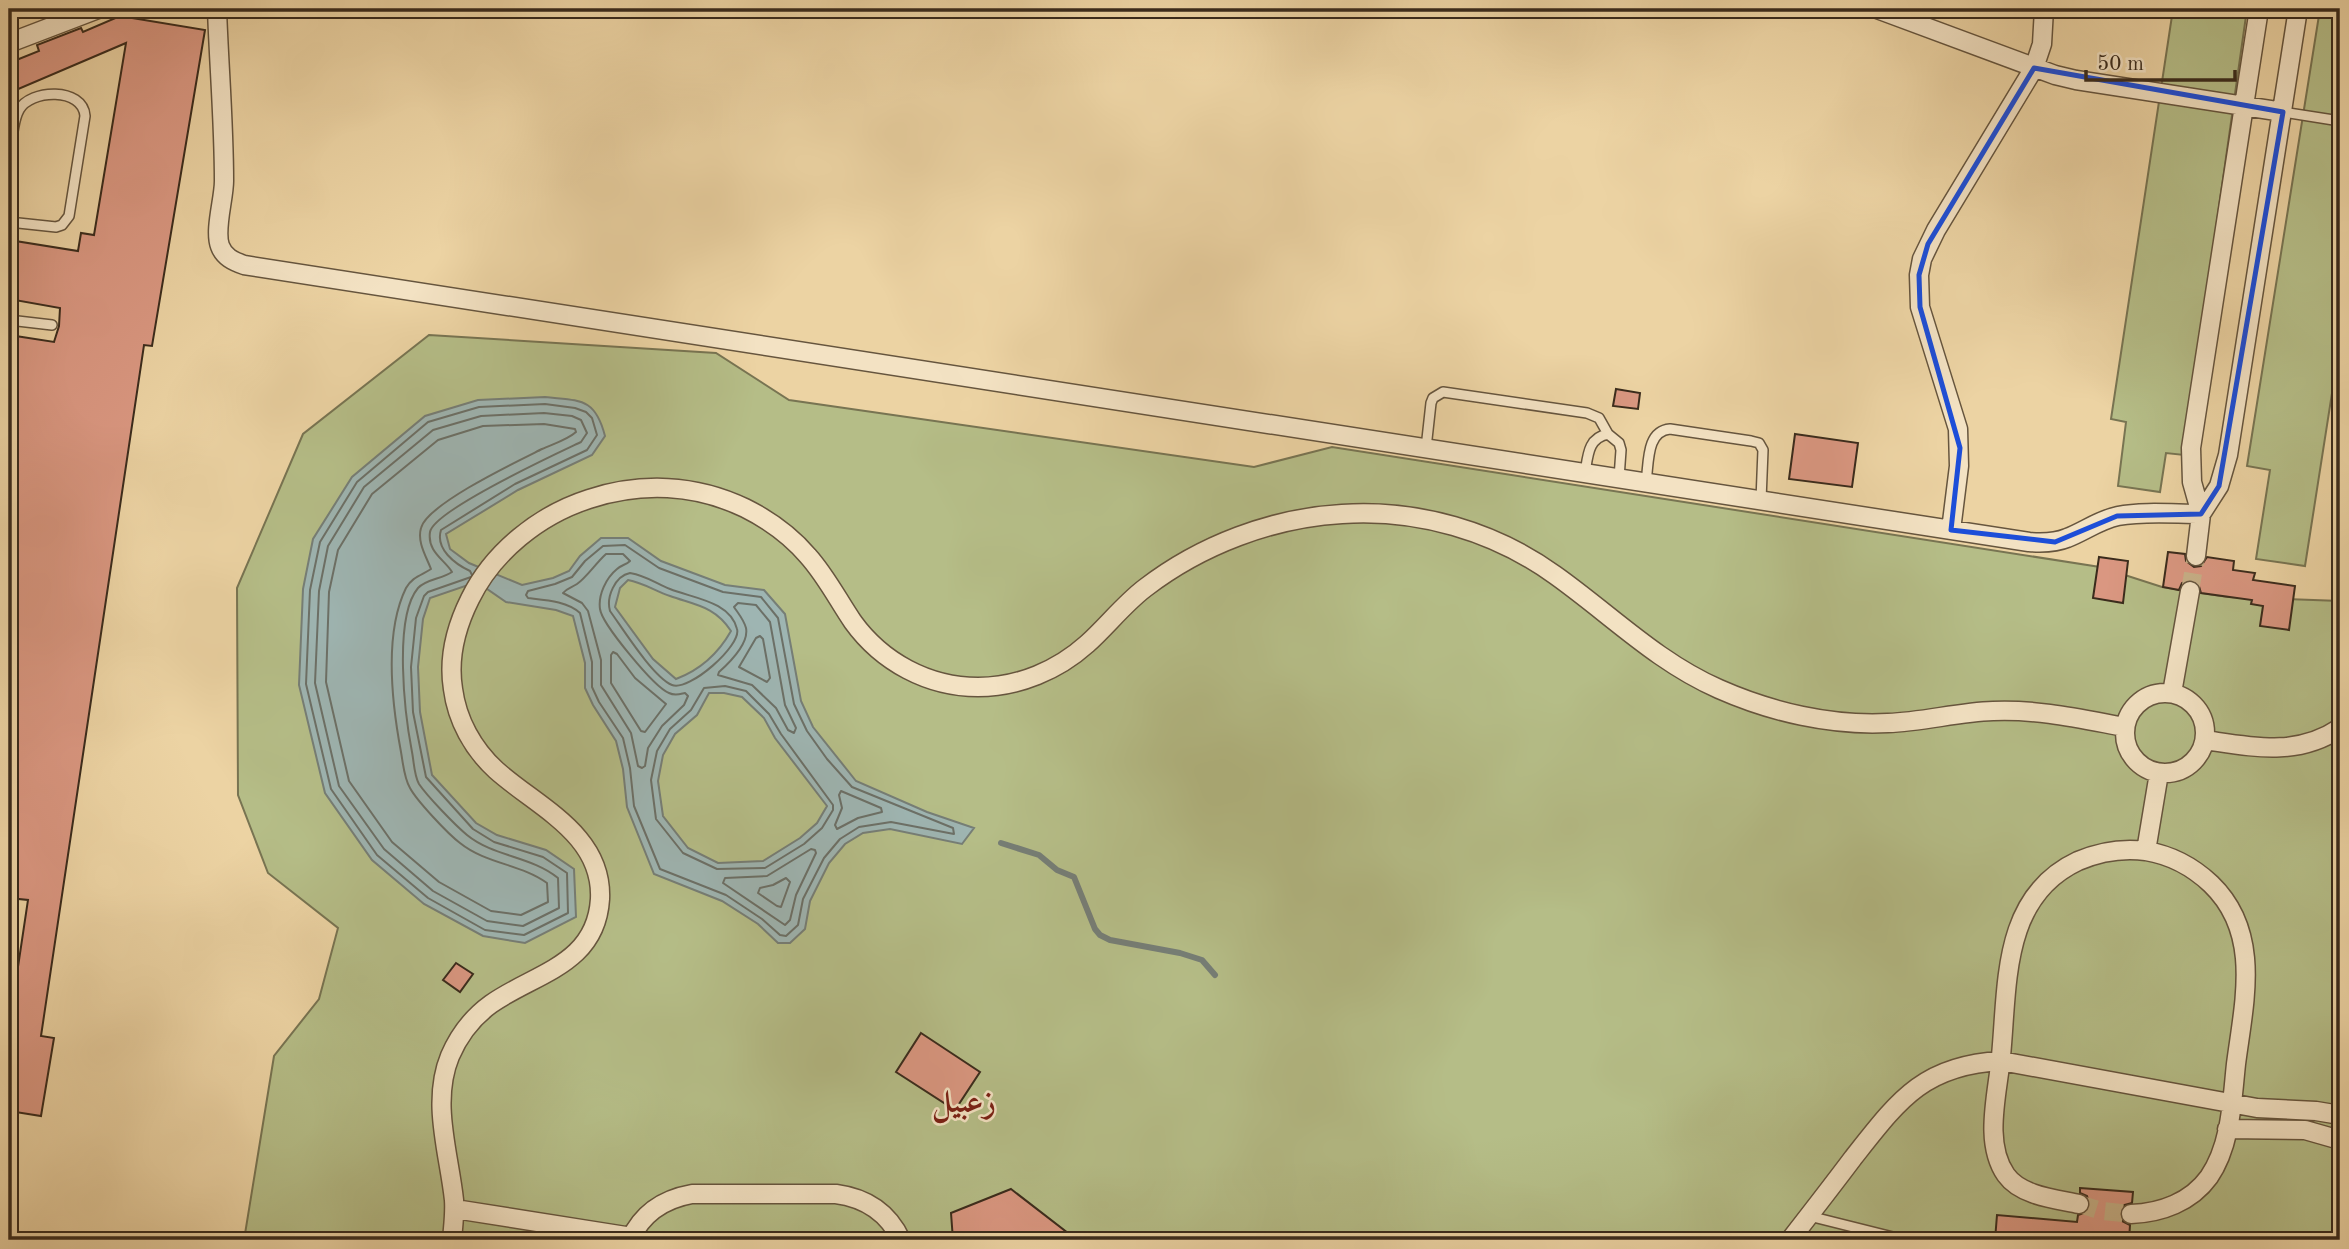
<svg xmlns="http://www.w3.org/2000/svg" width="2349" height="1249" font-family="'Old Standard TT',Amiri,serif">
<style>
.green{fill:#b5bd87;stroke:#787452;stroke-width:2}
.water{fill:#9eb5b2;stroke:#767e76;stroke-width:2;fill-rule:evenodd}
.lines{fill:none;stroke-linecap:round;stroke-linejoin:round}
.shore{stroke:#6c7067;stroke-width:2}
.stream{stroke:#767e76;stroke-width:6}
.building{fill:#da9781;stroke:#3a2b1c;stroke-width:2}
.street-tunnel{stroke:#c8b188;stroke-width:18;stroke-dasharray:18 9;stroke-linecap:butt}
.lane-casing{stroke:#66553e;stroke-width:12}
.street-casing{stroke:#66553e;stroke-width:21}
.lane{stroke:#f3e2c3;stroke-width:9}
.street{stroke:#f3e2c3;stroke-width:18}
.marked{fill:none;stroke:#1d4ed8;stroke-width:5;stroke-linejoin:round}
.labels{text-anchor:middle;stroke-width:5;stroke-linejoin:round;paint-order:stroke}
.district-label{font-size:32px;font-weight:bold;fill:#7a1f14;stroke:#f3e2c3}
</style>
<rect width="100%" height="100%" fill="#ecd3a3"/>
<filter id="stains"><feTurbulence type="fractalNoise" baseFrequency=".00286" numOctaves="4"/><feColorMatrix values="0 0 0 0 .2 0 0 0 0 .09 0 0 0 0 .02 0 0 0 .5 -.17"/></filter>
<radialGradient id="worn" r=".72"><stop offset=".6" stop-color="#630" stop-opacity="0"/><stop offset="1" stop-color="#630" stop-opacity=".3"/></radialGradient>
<!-- green -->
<path class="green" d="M 2173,9 L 2247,9 L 2184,455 L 2166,453 L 2160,492 L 2118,486 L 2126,422 L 2111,419 Z
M 2320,9 L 2340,9 L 2340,342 L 2305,566 L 2256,559 L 2270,470 L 2247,466 Z
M 429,335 L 716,353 L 789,400 L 1254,467 L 1332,447 L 2100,567 L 2162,587 L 2228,597 L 2340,601 L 2340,1240 L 244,1240 L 274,1056 L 319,999 L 338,928 L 268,873 L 238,795 L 237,588 L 303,434 Z"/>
<!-- water -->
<path class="water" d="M 545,397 C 580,401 595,397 605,436 L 592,455 L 518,490 L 446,534 L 450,549 L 469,563 L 522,585 L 553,578 L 569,571 L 580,556 L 601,538 L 628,538 L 661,561 L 725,585 L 764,590 L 785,614 L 801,701 L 813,727 L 856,781 L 927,812 L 974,828 L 962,844 L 890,829 L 863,833 L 845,844 L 829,863 L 810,901 L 805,929 L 790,943 L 778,943 L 758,924 L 722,901 L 654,874 L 627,807 L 623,769 L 616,741 L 593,705 L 585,688 L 585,663 L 573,616 L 556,610 L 506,602 L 487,589 L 468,585 L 430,598 L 423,619 L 418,667 L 420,712 L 432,775 L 476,823 L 497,835 L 546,850 L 574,869 L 576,917 L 525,943 L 483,936 L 424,904 L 372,860 L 325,793 L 299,685 L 303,589 L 313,539 L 352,477 L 425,416 L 478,400 ZM 628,580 C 644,583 655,591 670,596 C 695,605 715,606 731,631 C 718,654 700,670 676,679 L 653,659 L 615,607 L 620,588 ZM 709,693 L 724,693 L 742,697 L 764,718 L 775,738 L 827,806 L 817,823 L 800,838 L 763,861 L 718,863 L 688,848 L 663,816 L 658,781 L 663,755 L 675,734 L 697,715 Z"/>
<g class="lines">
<!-- shore -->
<path class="shore" d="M 544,413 L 572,416 L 581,420 L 587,433 L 581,442 C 558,453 434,510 430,532 C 427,552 445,560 452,572 C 442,579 426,579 418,588 C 393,618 405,716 412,752 C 414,762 414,775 419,784 C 427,796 455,825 467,835 C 494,857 531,856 558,878 L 559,908 L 523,926 L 487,921 L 433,891 L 384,849 L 339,786 L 315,683 L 319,591 L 328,546 L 364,487 L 433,430 L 481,416 Z
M 544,424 L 575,429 L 576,432 C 567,440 553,444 542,449 C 518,461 427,504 421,528 C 417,542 426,556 431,569 C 422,575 412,577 406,588 C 384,633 392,704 401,752 C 403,763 404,778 410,788 C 417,801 448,834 460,843 C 486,864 521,864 547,883 L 548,902 L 521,915 L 491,911 L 439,882 L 392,842 L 349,781 L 326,682 L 329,592 L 338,550 L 372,494 L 438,440 L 483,426 Z
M 625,545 L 659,568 L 723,592 L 761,597 L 778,618 L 794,704 L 807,731 L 827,759 L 852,787 L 953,828 L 954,834 L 891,822 L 859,827 L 840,839 L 824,858 L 803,899 L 798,925 L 786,936 L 780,935 L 762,919 L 726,895 L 660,869 L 634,806 L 630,768 L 623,738 L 599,702 L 592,687 L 592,662 L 580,613 C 567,601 545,600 528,598 L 526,595 L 528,591 L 555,584 L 572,577 L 585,561 L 603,546 Z
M 606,554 L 623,554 L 630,561 C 626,565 621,565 617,569 C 606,578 598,595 600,609 C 602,624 654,687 669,693 C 675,696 680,694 685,693 L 688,696 L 684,705 L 662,726 L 648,748 L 645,766 L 642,768 L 638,766 L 631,733 L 601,685 L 601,660 L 588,611 L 582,603 L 563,593 C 567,588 571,588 577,584 C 586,578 596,563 606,554 Z
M 630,573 C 647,576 655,583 670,589 C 692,598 730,601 737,629 C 742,645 689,692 672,685 C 653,677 623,629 610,611 C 606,597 615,576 630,573 Z
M 471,577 L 428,592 L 424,596 L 416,618 L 411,667 L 413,712 L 426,777 L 473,829 L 494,842 L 543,857 L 567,873 L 568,913 L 524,935 L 485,930 L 428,898 L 377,855 L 331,789 L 306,684 L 310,590 L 320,542 L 357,482 L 428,422 L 479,407 L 545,404 L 575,408 L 586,412 L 592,418 L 597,435 L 587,450 L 515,484 L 441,530 C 435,549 455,564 470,571 L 472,575
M 738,603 L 756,605 L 770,622 L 785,705 L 796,728 L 794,733 L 788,730 L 776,708 L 752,685 L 718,675 L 719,672 C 729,663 749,643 746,628 C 744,620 738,613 734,607 Z
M 760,636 L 763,639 L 770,678 L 767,682 L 739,667 L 756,638 Z
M 613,652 L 617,654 L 635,678 L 666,704 L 645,732 L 641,731 L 611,683 L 611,655 Z
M 725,686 L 746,691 L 769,714 L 781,734 L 833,805 L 833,810 L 822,828 L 804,844 L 765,868 L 717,869 L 683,853 L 656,819 L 651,780 L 657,751 L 670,729 L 691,710 L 704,688 Z
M 841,791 L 881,808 L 882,812 L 858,818 L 837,829 L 835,825 L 842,808 L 839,795 Z
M 811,849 L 815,850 L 816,853 L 796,895 L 790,920 L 785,925 L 723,883 L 725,878 L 767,876 Z
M 786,878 L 790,882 L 781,907 L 777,906 L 758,893 L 760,888 L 773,885 Z"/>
<!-- stream -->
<path class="stream" d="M 1001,843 L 1039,855 L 1057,870 L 1074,877 L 1095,929 L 1100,935 L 1110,940 L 1180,953 L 1202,960 L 1215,975"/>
</g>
<!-- building -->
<path class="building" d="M 120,16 L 205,30 L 152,346 L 144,345 L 41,1036 L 54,1038 L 41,1116 L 9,1111 L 9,1027 L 28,900 L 9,898 L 9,335 L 54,342 L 59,326 L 60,308 L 9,299 L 9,240 L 78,251 L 81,233 L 94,235 L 126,43 L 9,93 L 9,63 L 39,51 L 37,45 L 81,28 L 83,32 Z
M 1616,389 L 1640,393 L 1638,409 L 1613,406 Z
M 1795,434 L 1858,443 L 1852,487 L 1789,479 Z
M 2168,552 L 2185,554 L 2186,561 L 2194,567 L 2201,566 L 2207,557 L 2234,561 L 2233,570 L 2255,573 L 2253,580 L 2295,586 L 2289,630 L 2260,626 L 2263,606 L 2251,604 L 2252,600 L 2201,593 L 2198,583 L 2191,580 L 2182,583 L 2179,590 L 2163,587 Z
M 2099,557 L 2128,561 L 2123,603 L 2093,598 Z
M 456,963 L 473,974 L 460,992 L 443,980 Z
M 921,1033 L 980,1072 L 955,1110 L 896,1072 Z
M 2080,1188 L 2133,1192 L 2132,1203 L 2124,1205 L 2120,1214 L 2122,1221 L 2130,1225 L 2129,1240 L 1995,1240 L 1997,1215 L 2077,1222 L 2078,1215 L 2087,1212 L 2090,1206 L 2087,1196 L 2080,1193 Z
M 1011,1189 L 1077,1240 L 953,1240 L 951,1213 Z"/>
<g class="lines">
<!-- street-tunnel -->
<path class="street-tunnel" d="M 2190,591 L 2196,556
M 2079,1204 L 2102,1211 L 2131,1214"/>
<defs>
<path id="lane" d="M 2283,112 L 2340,121
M 9,170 C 11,154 11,124 19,110 C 30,89 83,87 85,116 L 69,216 L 62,225 L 56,227 L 9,222
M 9,320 L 52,325
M 1426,448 L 1431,403 L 1433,398 L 1443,392 L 1587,413 L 1599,418 L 1608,434 L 1619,443 L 1621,450 L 1619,478
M 1585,473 C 1588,455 1588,438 1608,434
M 1646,482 C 1649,463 1646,431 1670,429 L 1751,441 L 1759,443 L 1763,450 L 1761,500
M 9,933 L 12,934
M 1809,1216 L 1905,1240"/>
<path id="street" d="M 217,9 C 219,66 224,124 224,181 C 224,199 214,230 220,246 C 224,257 233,261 244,265 L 2029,542 C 2042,543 2055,543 2067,538 C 2085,531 2099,520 2118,516 C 2144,511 2174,514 2201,514
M 1877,9 L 2055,75 L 2076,80 L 2283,112
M 9,43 L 98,9
M 2201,514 L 2219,486 L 2228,455 L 2298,9
M 1951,530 L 1959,466 L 1958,429 L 1920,307 L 1919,275 L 1922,259 L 1936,230 L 2034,68 L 2042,44 L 2044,9
M 2196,556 L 2201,514 L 2192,482 L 2191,448 L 2259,9
M 2172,693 L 2190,591
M2125 733a40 40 0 1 1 80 0a40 40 0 1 1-80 0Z
M 2205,740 C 2253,747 2297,757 2340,728
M 2146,851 L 2159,773
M 2227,1129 L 2305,1130 L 2340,1140
M 2079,1204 C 2056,1199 2021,1196 2006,1175 C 1983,1142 1998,1093 2001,1056 C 2008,985 2001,897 2078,861 C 2099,852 2123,848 2146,851 C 2170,855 2193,867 2211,884 C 2262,933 2244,1002 2236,1064 C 2232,1101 2231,1145 2209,1177 C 2191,1202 2161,1213 2131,1214
M 455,1209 L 632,1237
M 452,1240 C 453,1227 455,1214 454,1200 C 449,1153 431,1102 450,1056 C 459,1035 473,1017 491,1004 C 535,973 596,965 600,899 C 603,834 537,807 496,770 C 473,749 457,720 453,689 C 448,658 456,627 470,599 C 493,552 539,515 589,499 C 641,482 695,484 745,508 C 769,520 791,536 808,556 C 826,576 838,600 853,622 C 882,662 928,687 978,687 C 1019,687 1058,670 1087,644 C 1107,626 1124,604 1145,588 C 1201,545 1272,518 1342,514 C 1418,509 1494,531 1555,575 C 1610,614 1657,662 1719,689 C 1771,712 1831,726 1888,723 C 1923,722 1958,712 1993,711 C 2038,709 2081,719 2125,727
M 630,1240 C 642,1213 664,1199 692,1194 L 836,1194 C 866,1198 888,1212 901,1240
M 1790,1240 C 1811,1213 1832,1186 1853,1158 C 1898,1101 1923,1065 2001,1061 L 2257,1108 L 2316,1111 L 2340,1115"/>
</defs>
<!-- lane casing -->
<use href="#lane" class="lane-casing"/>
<!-- street casing -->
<use href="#street" class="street-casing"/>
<!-- lane -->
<use href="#lane" class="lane"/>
<!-- street -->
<use href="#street" class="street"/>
</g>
<!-- marked area -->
<path class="marked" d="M 2034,68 L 2283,112 L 2219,486 L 2201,514 L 2117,516 L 2055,542 L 1951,530 L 1960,448 L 1920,307 L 1919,275 L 1928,244 Z"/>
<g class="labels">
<!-- district labels -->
<g class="district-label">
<text x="964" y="1112">زعبيل</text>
</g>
</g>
<!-- margin -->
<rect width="2349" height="1249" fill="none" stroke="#ecd3a3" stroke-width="35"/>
<rect x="10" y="10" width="2328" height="1228" fill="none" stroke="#3a2b1c" stroke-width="3.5"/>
<rect x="18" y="18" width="2314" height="1214" fill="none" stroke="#3a2b1c" stroke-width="2"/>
<!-- scale -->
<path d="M2086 70v10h149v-10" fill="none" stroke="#3a2b1c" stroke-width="3.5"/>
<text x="2097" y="70" font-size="21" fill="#3a2b1c" stroke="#f3e2c3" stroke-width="5" paint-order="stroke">50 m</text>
<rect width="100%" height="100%" filter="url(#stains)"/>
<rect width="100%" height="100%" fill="url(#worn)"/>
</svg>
